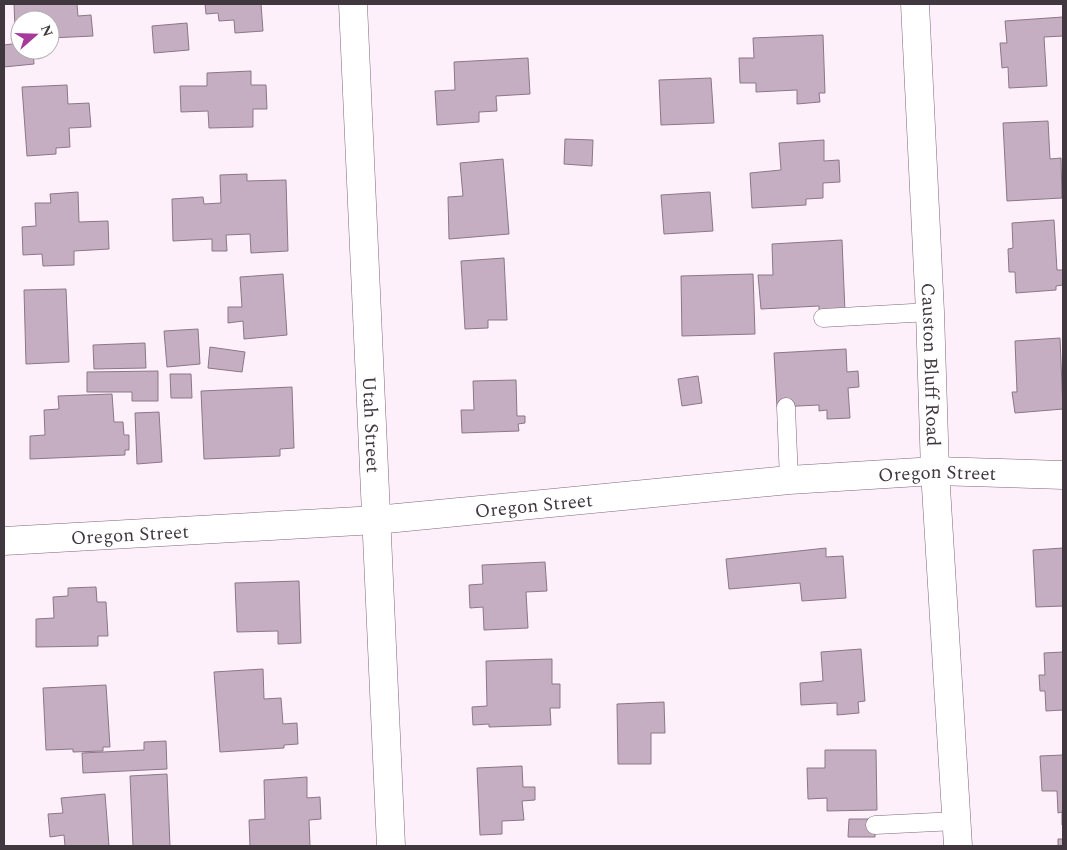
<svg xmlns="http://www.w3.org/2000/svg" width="1067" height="850" font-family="Spectral,serif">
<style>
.building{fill:#c5aec1;stroke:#8b7687}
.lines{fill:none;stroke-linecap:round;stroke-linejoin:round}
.lane-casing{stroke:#7c6878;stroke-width:19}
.street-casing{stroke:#7c6878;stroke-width:29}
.lane{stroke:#fff;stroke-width:18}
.street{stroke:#fff;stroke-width:28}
.labels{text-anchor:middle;stroke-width:4;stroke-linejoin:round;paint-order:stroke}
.street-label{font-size:19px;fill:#41383f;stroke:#fff}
</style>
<rect width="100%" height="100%" fill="#fef0fb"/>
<!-- building -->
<path class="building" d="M 14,4 L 77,4 L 78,16 L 91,15 L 93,36 L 50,38 L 50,20 L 20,20 L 20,27 L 15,28 Z
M 205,4 L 261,4 L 263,31 L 235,33 L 234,20 L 219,21 L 218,13 L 206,14 Z
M 1063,17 L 1063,36 L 1044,37 L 1047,86 L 1009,88 L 1008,67 L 1002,68 L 1000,43 L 1007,43 L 1005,21 Z
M 187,23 L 189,50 L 154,53 L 152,26 Z
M 823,35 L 825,93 L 819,93 L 820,102 L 797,104 L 797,90 L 756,92 L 756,83 L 740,83 L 739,58 L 754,58 L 753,38 Z
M 20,43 L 20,50 L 33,50 L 34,64 L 4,67 L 4,45 Z
M 528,58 L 530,94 L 496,96 L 497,111 L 479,112 L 479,122 L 437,125 L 435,91 L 455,90 L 454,62 Z
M 251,71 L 251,85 L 266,85 L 267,109 L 253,109 L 253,127 L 209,128 L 208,111 L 181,112 L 180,86 L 207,86 L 207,73 Z
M 711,78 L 714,123 L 661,125 L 659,80 Z
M 67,85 L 68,104 L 89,103 L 91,127 L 69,128 L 70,147 L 56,148 L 56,154 L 27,156 L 22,87 Z
M 1048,121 L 1050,159 L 1061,158 L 1062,198 L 1007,201 L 1003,123 Z
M 565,139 L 593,140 L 592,166 L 564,164 Z
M 824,140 L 824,161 L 839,160 L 840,182 L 823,183 L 823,198 L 806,199 L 806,205 L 752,208 L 750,173 L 781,170 L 779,143 Z
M 503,159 L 509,234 L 449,239 L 448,197 L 463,196 L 460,163 Z
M 247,174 L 247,181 L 286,180 L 288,251 L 251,253 L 250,234 L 226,235 L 227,251 L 212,251 L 212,239 L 173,241 L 172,199 L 203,197 L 204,204 L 221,203 L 220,175 Z
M 78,192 L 79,222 L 108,221 L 109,249 L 74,251 L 74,265 L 43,266 L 42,254 L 23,255 L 22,227 L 36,226 L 35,203 L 51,203 L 50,194 Z
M 710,192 L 713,231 L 664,234 L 661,195 Z
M 1054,220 L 1057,270 L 1063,270 L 1063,285 L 1056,286 L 1056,290 L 1016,293 L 1015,272 L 1009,272 L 1008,249 L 1013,248 L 1012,223 Z
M 842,240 L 845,312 L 819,313 L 819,306 L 761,309 L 758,275 L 773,275 L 772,244 Z
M 504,258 L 507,320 L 488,320 L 488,328 L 465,329 L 461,261 Z
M 283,274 L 287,335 L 244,339 L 243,321 L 228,323 L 228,307 L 242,307 L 240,277 Z
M 753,274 L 755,334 L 682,336 L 681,276 Z
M 66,289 L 69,362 L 26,364 L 24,290 Z
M 198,329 L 200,364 L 167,367 L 164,331 Z
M 1060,338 L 1063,409 L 1015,413 L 1012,392 L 1017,392 L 1015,341 Z
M 145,343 L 146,368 L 94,369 L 93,345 Z
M 210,347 L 245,352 L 242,372 L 208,368 Z
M 846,349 L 847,372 L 858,371 L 859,387 L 848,388 L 850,418 L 827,419 L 827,410 L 819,411 L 819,405 L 777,407 L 774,353 Z
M 158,371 L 158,401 L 132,401 L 132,392 L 87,392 L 87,372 Z
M 170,374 L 191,374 L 192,398 L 171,398 Z
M 698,376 L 702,403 L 682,406 L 678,379 Z
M 516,380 L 517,416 L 525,416 L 525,423 L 518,424 L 519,431 L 462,433 L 461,410 L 474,410 L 473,381 Z
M 292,387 L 294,448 L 280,449 L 280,456 L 204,459 L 201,391 Z
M 112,394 L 114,422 L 123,422 L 124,435 L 129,435 L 129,450 L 125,450 L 125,455 L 30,459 L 30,436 L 45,435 L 44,410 L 59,409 L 58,396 Z
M 159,412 L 162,462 L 137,464 L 135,413 Z
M 826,548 L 826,557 L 843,556 L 846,598 L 802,601 L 800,583 L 729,589 L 726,559 Z
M 1063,548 L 1063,606 L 1036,607 L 1033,550 Z
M 545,562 L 547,591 L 526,592 L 528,628 L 484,630 L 483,607 L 470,608 L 469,585 L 483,584 L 482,565 Z
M 299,581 L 301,643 L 278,644 L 278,631 L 237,632 L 235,583 Z
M 96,587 L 97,602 L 106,602 L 108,636 L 98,636 L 98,646 L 36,647 L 36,619 L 54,618 L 53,597 L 68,596 L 68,588 Z
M 861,649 L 865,701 L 858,702 L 859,713 L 837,715 L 837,703 L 801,705 L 800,683 L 823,681 L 821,652 Z
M 1063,652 L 1063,710 L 1046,711 L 1045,691 L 1040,691 L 1039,675 L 1045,675 L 1044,653 Z
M 552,659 L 552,684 L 560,684 L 560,708 L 550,708 L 551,725 L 489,727 L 489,724 L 473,725 L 472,707 L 487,706 L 486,661 Z
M 263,669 L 264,699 L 281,698 L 283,724 L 297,723 L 298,744 L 284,745 L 284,748 L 220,752 L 214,672 Z
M 106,685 L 110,747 L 103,747 L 103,751 L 73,752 L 73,749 L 46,750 L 43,688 Z
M 664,702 L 665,733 L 651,733 L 651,764 L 618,764 L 617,704 Z
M 166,741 L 167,769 L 83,773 L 82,753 L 144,750 L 144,742 Z
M 825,750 L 876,750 L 877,810 L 827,811 L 827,798 L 808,799 L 807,768 L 825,768 Z
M 1063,755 L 1063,825 L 1062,825 L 1062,812 L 1058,813 L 1057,791 L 1042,791 L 1040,756 Z
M 522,766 L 523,787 L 535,787 L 535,800 L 522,801 L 524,820 L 502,821 L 502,834 L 480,835 L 477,768 Z
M 167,774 L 170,846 L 133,846 L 130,776 Z
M 307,777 L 307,798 L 320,797 L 321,819 L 309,820 L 310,846 L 250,846 L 249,820 L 265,819 L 264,780 Z
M 105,794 L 109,846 L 65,846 L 64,835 L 50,837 L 48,814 L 63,813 L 61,798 Z
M 849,819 L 875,819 L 875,837 L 848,837 Z
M 1058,839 L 1063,839 L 1063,846 L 1058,846 Z"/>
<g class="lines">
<defs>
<path id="lane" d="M 823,318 L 930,312
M 786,407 L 789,480
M 875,825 L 956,821"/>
<g id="street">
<path id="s1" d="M 353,4 L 391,846"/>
<path id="s2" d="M 915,4 L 930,312 L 935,471 L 958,846"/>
<path id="s3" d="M 4,541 L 376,520 L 789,480 L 935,471 L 1063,475"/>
</g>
</defs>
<!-- lane casing -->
<use href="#lane" class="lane-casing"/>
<!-- street casing -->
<use href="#street" class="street-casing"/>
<!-- lane -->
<use href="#lane" class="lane"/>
<!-- street -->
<use href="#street" class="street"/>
</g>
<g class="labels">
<!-- street labels -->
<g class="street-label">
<text dy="7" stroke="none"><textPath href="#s2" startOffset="361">Causton Bluff Road</textPath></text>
<text dy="7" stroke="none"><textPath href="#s1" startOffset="421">Utah Street</textPath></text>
<text dy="7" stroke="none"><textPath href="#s3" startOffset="936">Oregon Street</textPath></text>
<text dy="7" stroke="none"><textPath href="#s3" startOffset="531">Oregon Street</textPath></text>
<text dy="7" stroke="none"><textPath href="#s3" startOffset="126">Oregon Street</textPath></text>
</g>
</g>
<!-- border -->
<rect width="1067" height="850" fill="none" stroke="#41383f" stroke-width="10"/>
<!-- north arrow -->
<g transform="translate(35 35) rotate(70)"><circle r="24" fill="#ffffff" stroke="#b3afb2"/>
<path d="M0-4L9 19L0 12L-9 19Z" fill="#a63a9b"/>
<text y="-8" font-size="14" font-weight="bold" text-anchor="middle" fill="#41383f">N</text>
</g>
</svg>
